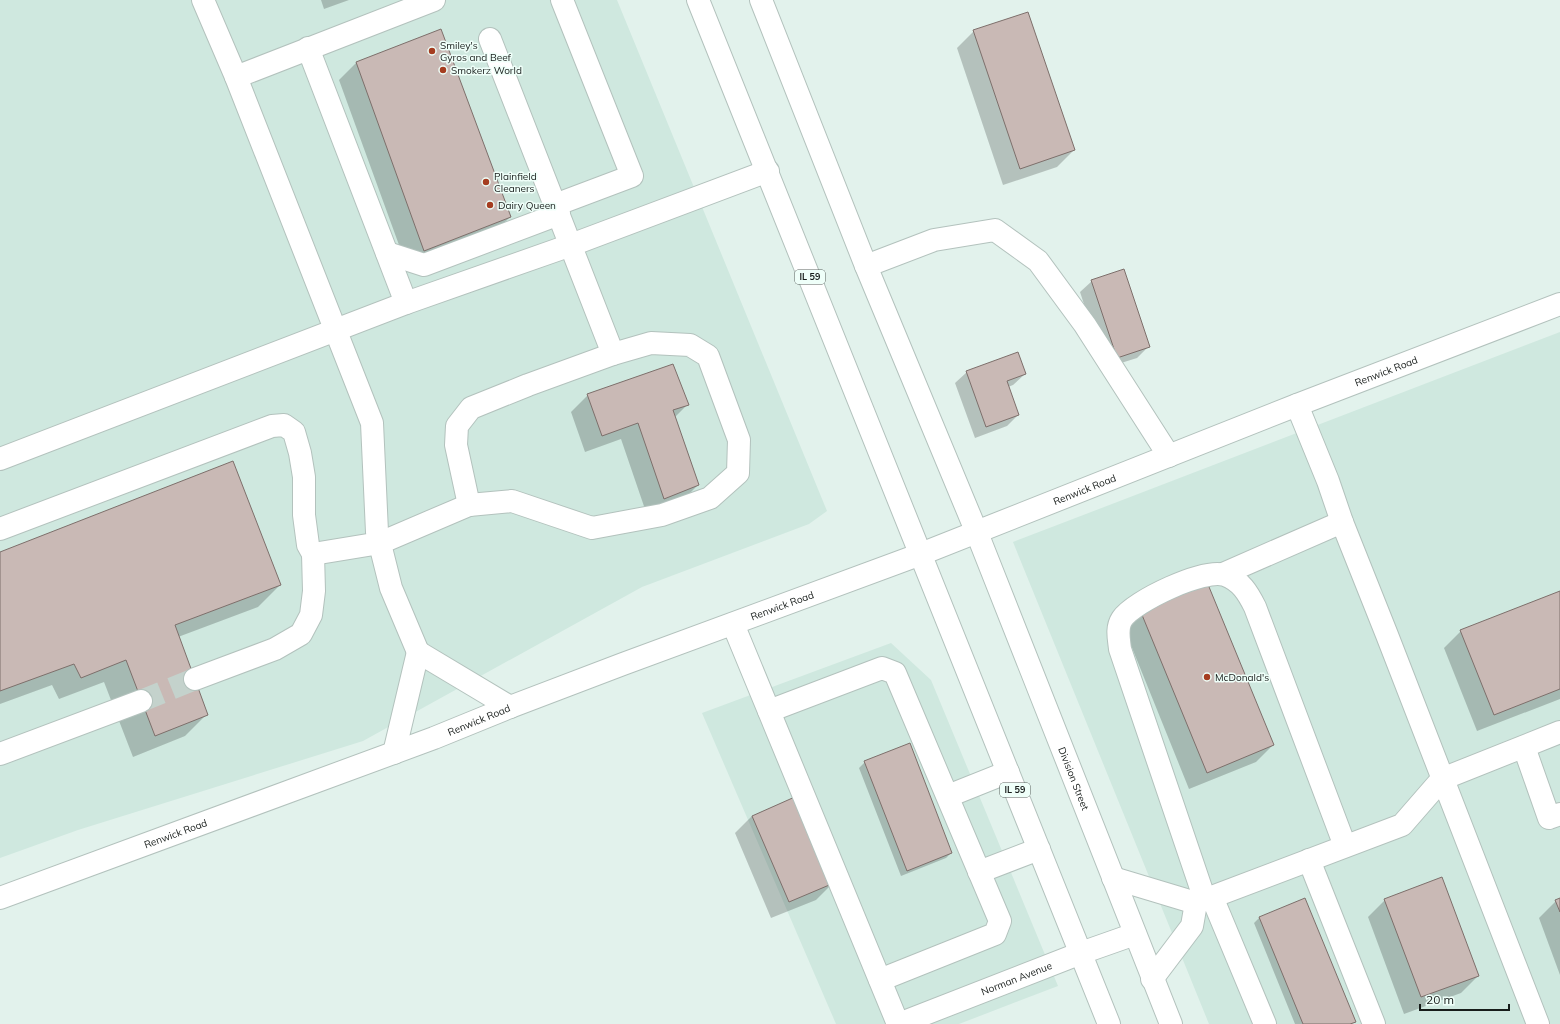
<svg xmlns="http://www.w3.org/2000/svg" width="1560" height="1024" font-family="Mulish,sans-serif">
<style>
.built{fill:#cfe8df}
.shadow{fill:#0003}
.building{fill:#c9b9b5;stroke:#7d6f6b}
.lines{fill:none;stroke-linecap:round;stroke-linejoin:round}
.minor-tunnel{stroke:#c4d2cc;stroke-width:22;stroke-dasharray:22 11;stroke-linecap:butt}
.minor-casing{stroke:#b3c2bd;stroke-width:24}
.major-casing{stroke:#b3c2bd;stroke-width:24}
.minor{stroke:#fff;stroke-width:22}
.major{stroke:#fff;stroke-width:22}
.poi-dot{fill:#a53d20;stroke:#effff9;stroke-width:1.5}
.labels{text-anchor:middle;stroke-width:3;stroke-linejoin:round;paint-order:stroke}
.shield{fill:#effff9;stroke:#58605d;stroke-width:1}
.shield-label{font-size:9px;font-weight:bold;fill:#171c1a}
.poi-label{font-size:10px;fill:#171c1a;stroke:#effff9;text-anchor:start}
.street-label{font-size:10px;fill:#171c1a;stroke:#effff9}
</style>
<rect width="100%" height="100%" fill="#e2f2ec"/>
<!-- built -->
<path class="built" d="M 0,0 L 617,0 L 827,511 L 809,524 L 642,587 L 363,741 L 78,830 L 0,858 Z
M 1560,332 L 1560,1024 L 1209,1024 L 1013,542 Z
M 891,643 L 931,680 L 1058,986 L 959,1024 L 836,1024 L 702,713 Z"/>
<!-- shadow -->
<path class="shadow" d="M 321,0 L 349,0 L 324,9 Z
M 440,31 L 510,217 L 493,234 L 407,267 L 339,80 L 356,63 Z
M 974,31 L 1074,150 L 1057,167 L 1003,185 L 957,48 Z
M 1092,281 L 1149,346 L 1137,358 L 1105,368 L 1080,292 Z
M 967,372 L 1025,374 L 1013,385 L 1008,387 L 1018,415 L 1007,426 L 975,438 L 955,383 Z
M 588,395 L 688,404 L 675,417 L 698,485 L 681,502 L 647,515 L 621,439 L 585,452 L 571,412 Z
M 0,553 L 280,585 L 258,607 L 178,637 L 207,714 L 185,736 L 133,757 L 104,682 L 59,699 L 52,685 L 0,704 Z
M 1560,592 L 1560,699 L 1477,731 L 1444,648 L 1461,631 Z
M 1141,611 L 1273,745 L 1256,762 L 1189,789 L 1124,628 Z
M 865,762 L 951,853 L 946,858 L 901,876 L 859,768 Z
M 796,797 L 833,883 L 816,900 L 771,918 L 735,833 L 752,816 Z
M 1560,899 L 1560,975 L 1539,918 L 1556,901 Z
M 1385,900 L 1478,976 L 1461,993 L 1404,1014 L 1368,917 Z
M 1260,917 L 1355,1022 L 1352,1024 L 1295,1024 L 1254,923 Z"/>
<!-- building -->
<path class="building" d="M 1028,12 L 1075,150 L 1020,169 L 973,30 Z
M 441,29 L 511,217 L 424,251 L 356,62 Z
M 1124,269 L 1150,347 L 1117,358 L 1091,280 Z
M 1018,352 L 1026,374 L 1007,381 L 1019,415 L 986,427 L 966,371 Z
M 673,364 L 689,405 L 673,410 L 699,485 L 664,499 L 638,423 L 602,436 L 587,394 Z
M 233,461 L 281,585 L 175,625 L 208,715 L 155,736 L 126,660 L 81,678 L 74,664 L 0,691 L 0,552 Z
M 1207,582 L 1274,745 L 1207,773 L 1140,610 Z
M 1560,591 L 1560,689 L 1494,715 L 1460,630 Z
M 910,743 L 952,853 L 907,871 L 864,761 Z
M 797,796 L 834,883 L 789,902 L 752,816 Z
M 1442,877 L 1479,976 L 1421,997 L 1384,899 Z
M 1305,898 L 1356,1022 L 1350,1024 L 1303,1024 L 1259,917 Z
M 1560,898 L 1560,912 L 1555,900 Z"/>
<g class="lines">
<!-- minor-tunnel -->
<path class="minor-tunnel" d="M 141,701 L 195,679"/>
<defs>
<g id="minor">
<path d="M 203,0 L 236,77 L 372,423 L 377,532 L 391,588 L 418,652"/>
<path d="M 308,48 L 406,303"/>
<path d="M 236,77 L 434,0"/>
<path d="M 555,205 L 632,176 L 562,0"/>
<path d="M 387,253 L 424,265 L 559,214"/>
<path d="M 866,266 L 934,240 L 995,230 L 1038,261 L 1085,325 L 1169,456"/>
<path d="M 1297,405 L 1328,481 L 1342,522 L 1387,635 L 1538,1024"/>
<path d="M 0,459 L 406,303 L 571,245 L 768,171"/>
<path d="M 469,505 L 456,445 L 457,426 L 471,408 L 528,385 L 613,354"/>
<path d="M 0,529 L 272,426 L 284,425 L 294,432 L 300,453 L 304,477 L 304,515 L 308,545 L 313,554 L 380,543 L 469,505 L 512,501 L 592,528 L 662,515 L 710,498 L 738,473 L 739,440 L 708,356 L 690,345 L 651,343 L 613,354 L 490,39"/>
<path d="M 1223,574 L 1342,522"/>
<path d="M 733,624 L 898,1024"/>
<path d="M 195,679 L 275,649 L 301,634 L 311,615 L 314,591 L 313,554"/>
<path d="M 769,711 L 882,668 L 895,673 L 1000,921 L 995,934 L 880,980"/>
<path d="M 1524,747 L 1549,818 L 1560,814"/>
<path d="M 394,753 L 418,652 L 510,707"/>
<path d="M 0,754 L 141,701"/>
<path d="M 948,796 L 1008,772"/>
<path d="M 1309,860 L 1374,1024"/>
<path d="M 979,872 L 1039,849"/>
<path d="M 1113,878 L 1196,903 L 1402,825 L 1442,779 L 1560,732"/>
<path d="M 1212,897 L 1265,1024"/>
<path id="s1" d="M 0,898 L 434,738 L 510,707 L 623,664 L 921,554 L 1297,405 L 1560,304"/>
<path d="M 1205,900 L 1120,649 C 1119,639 1116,628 1122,619 C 1134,601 1204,568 1225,575 C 1241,581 1248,593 1255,607 L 1345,846"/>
<path d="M 1152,979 L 1192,926 L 1196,903"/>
<path id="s2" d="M 899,1024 L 1081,953 L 1135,934"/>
</g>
<g id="major">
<path d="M 698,0 L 1109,1024"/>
<path id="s3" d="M 761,0 L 866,266 L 977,533 L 1171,1024"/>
</g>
</defs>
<!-- minor casing -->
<use href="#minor" class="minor-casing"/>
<!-- major casing -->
<use href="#major" class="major-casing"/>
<!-- minor -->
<use href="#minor" class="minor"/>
<!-- major -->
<use href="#major" class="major"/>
</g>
<!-- markers -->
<g class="poi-dot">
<circle cx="432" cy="51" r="4"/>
<circle cx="443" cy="70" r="4"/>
<circle cx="486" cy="182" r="4"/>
<circle cx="490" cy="205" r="4"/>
<circle cx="1207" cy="677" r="4"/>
</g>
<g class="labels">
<!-- shield labels -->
<g class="shield">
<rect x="795" y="270" width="30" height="14" rx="3"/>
<rect x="1000" y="783" width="30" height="14" rx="3"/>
</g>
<g class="shield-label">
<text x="810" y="280">IL 59</text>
<text x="1015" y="793">IL 59</text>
</g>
<!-- poi labels -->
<g class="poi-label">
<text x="440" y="49">Smiley's<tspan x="440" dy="12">Gyros and Beef</tspan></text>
<text x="451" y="74">Smokerz World</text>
<text x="494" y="180">Plainfield<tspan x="494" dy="12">Cleaners</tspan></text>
<text x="498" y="209">Dairy Queen</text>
<text x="1215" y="681">McDonald's</text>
</g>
<!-- street labels -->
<g class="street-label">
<text dy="4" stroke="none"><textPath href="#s1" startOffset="1483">Renwick Road</textPath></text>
<text dy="4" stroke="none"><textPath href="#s1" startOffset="1159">Renwick Road</textPath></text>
<text dy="4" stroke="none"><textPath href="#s1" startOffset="835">Renwick Road</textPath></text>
<text dy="4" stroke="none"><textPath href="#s1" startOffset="511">Renwick Road</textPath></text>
<text dy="4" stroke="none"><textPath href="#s3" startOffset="839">Division Street</textPath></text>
<text dy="4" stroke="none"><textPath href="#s1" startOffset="187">Renwick Road</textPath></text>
<text dy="4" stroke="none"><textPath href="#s2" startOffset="126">Norman Avenue</textPath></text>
</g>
</g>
<!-- scale -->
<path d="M1420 1004v6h89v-6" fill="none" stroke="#171c1a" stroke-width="2"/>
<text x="1426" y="1004" font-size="12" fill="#171c1a" stroke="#effff9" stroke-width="3" paint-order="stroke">20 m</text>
</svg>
